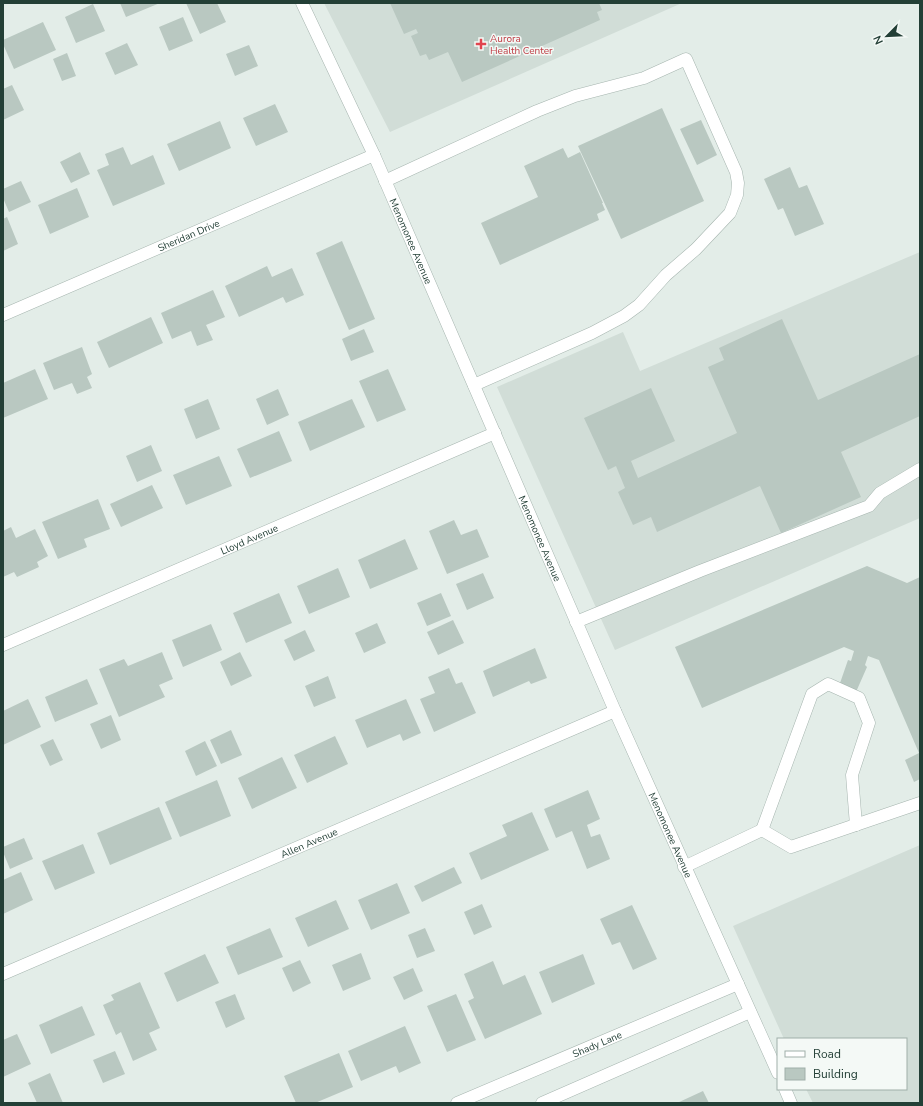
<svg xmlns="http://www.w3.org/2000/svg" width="923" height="1106" font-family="'Nunito Sans',sans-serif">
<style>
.built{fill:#d1ddd7}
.building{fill:#b9c8c1}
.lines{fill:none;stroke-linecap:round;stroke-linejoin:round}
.minor-casing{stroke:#a6b5af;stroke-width:13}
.minor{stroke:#fff;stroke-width:12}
.health-dot{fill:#e0444e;stroke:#f4f9f6;stroke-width:1.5}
.labels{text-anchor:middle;stroke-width:3;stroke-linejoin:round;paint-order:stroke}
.health-label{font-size:10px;fill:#be3a42;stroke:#f4f9f6;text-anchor:start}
.street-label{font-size:10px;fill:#233f36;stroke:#f4f9f6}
</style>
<rect width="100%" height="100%" fill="#e3ede8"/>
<!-- built -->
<path class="built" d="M 324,3 L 682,3 L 390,132 Z
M 920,252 L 920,518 L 615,650 L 497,387 L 623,332 L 640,371 Z
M 920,845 L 920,1103 L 813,1103 L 806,1089 L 906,1089 L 906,1039 L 784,1039 L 733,926 Z"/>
<!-- building -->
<path class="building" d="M 120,3 L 160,3 L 126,17 Z
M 186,3 L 217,3 L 226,22 L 200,34 Z
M 390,3 L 599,3 L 602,10 L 597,12 L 600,20 L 462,82 L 448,52 L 429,60 L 426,54 L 420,56 L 411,36 L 418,33 L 416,29 L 404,34 Z
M 93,4 L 105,31 L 76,43 L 65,17 Z
M 183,17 L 193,41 L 169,51 L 159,27 Z
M 43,22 L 56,50 L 14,69 L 3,44 L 3,40 Z
M 127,43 L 138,65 L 115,75 L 105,53 Z
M 249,45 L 258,66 L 235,76 L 226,54 Z
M 67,53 L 76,76 L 62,81 L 53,59 Z
M 12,85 L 24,110 L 3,120 L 3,89 Z
M 275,104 L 288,132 L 256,146 L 243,118 Z
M 662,108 L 704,201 L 621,239 L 578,146 Z
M 701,120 L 717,155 L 697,165 L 680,129 Z
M 220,121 L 231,148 L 179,171 L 167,144 Z
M 123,147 L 131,165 L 153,155 L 165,184 L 113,206 L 97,170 L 109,165 L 105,154 Z
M 563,148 L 568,158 L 580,152 L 603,203 L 602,203 L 605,210 L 597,214 L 599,220 L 500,265 L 481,223 L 538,197 L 524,166 Z
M 80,152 L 90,174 L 71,183 L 60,162 Z
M 790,167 L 799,188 L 807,185 L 824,224 L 795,236 L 783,208 L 778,210 L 764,179 Z
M 21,181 L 31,202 L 9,212 L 3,198 L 3,189 Z
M 77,188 L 89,217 L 50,234 L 38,205 Z
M 7,217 L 18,244 L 3,251 L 3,219 Z
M 342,241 L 375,319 L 349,330 L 316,253 Z
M 267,266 L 272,277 L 292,268 L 304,295 L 286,303 L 283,297 L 239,317 L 225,286 Z
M 213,290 L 225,317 L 206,325 L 213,340 L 197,346 L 191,331 L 172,339 L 161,313 Z
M 151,317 L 163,343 L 109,368 L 97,342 Z
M 782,319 L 818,400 L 920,354 L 920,416 L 841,452 L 861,497 L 781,533 L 760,486 L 657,532 L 651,517 L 633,525 L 618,492 L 625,488 L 616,466 L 608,470 L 584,418 L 651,388 L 675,441 L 631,461 L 638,478 L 737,433 L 708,367 L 724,360 L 719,348 Z
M 364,329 L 374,352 L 351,361 L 342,339 Z
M 82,347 L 92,374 L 87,377 L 92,388 L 77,394 L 72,383 L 54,390 L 43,363 Z
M 35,369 L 48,399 L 3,418 L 3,383 Z
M 388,369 L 406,410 L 377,422 L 359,381 Z
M 278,389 L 289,415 L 267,425 L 256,399 Z
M 208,399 L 220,429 L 196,439 L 184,409 Z
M 352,399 L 365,427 L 310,451 L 298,422 Z
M 279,431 L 292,461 L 250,478 L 237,449 Z
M 151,445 L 162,471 L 137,482 L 126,456 Z
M 219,456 L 232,486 L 186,505 L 173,475 Z
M 152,485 L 163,508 L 121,527 L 110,504 Z
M 98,499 L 110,529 L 84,539 L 87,547 L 58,559 L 42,522 Z
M 454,520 L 461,535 L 477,529 L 489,557 L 447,574 L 429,531 Z
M 11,527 L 16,538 L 35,529 L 48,556 L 37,562 L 39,567 L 17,577 L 14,572 L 3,577 L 3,531 Z
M 405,539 L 418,569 L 370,589 L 358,560 Z
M 867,566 L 907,583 L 920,577 L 920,779 L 914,782 L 905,760 L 919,753 L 879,660 L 868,656 L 865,665 L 867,667 L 856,692 L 839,686 L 848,660 L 851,661 L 854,651 L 844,647 L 702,708 L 675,647 Z
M 338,568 L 350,597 L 309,614 L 297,586 Z
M 483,573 L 494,598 L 467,610 L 456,584 Z
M 279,593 L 292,623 L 246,643 L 233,613 Z
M 441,593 L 451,616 L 427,626 L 417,603 Z
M 453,620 L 464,643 L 438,655 L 427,632 Z
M 377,623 L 386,643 L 364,653 L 355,633 Z
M 211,624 L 222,650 L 183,667 L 172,640 Z
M 305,630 L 315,651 L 294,661 L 284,640 Z
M 535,648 L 547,678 L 531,684 L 529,681 L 493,697 L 483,671 Z
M 162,652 L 173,679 L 159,685 L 165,697 L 119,717 L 99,669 L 124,659 L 128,666 Z
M 240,652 L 252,676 L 231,686 L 220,662 Z
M 449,668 L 456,684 L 462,682 L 476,713 L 434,732 L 420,699 L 435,693 L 428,677 Z
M 328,676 L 336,698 L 314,707 L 305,686 Z
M 87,679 L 98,704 L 55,722 L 45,697 Z
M 28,699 L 41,727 L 3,745 L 3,711 Z
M 406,699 L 421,733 L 403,741 L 400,734 L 367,748 L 355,720 Z
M 111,715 L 121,740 L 101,749 L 90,724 Z
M 231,730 L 242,755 L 221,764 L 210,740 Z
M 335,736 L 348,764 L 307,783 L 294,755 Z
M 53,739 L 63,760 L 50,766 L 40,745 Z
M 205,741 L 217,766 L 196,776 L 185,751 Z
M 282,757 L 297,788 L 252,809 L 238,778 Z
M 217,780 L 231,816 L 180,837 L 165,802 Z
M 588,790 L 600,819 L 587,825 L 591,837 L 600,834 L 610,859 L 587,869 L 572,831 L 556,838 L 544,809 Z
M 159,807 L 172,839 L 110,865 L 97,833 Z
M 532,812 L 549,850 L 481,880 L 469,853 L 507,836 L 502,825 Z
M 24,838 L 33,859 L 10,869 L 3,852 L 3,847 Z
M 83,844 L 95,873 L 55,890 L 42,861 Z
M 454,867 L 462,883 L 422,902 L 414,886 Z
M 21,872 L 33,900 L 3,914 L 3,880 Z
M 397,883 L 410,913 L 371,930 L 358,900 Z
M 336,900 L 349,929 L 308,947 L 295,918 Z
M 482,904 L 492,927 L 474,935 L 464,912 Z
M 632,905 L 657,959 L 633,970 L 620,942 L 612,945 L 600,919 Z
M 270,928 L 283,957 L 238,975 L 226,947 Z
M 425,928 L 435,951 L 417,958 L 408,935 Z
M 361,953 L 371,979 L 343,991 L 332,965 Z
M 205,954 L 219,983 L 177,1002 L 164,973 Z
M 583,954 L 595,984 L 552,1003 L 539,972 Z
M 300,960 L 311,983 L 293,992 L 282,968 Z
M 493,961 L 503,985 L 525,975 L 542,1014 L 485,1039 L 468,1001 L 474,998 L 464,974 Z
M 413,968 L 423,991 L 404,1000 L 393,977 Z
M 140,982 L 160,1028 L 149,1033 L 157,1050 L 133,1061 L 121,1032 L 116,1035 L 103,1005 L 114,1000 L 111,995 Z
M 235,994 L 245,1019 L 226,1028 L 215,1002 Z
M 456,994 L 476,1040 L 447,1052 L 427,1006 Z
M 82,1006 L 95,1035 L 51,1054 L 39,1025 Z
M 405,1026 L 421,1063 L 399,1073 L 396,1066 L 361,1081 L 348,1051 Z
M 17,1034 L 31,1064 L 3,1077 L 3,1040 Z
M 115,1051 L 125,1074 L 103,1083 L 93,1060 Z
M 339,1053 L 353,1087 L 315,1103 L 296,1103 L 284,1076 Z
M 50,1073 L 63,1103 L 37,1103 L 28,1083 Z
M 703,1091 L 709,1103 L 677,1103 Z"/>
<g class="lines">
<defs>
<g id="minor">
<path id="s1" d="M 302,3 L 374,155 L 615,711 L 778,1073"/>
<path d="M 385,181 L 537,111 L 575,96 L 644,78 L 686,59 L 736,172 L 738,183 L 737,195 L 730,213 L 696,249 L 666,275 L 639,305 L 624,316 L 592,333 L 474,385"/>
<path id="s2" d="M 3,315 L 374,155"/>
<path d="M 576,622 L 700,571 L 869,506 L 880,493 L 920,469"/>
<path id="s3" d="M 3,645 L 495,433"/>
<path d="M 762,830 L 812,694 L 828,684 L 859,698 L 869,723 L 852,775 L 856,825"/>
<path d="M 684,867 L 762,830 L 791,847 L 920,803"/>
<path id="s4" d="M 3,974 L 615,711"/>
<path d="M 785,1089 L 791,1103"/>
<path id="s5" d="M 457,1103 L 738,984"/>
<path d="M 542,1103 L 750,1012"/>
</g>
</defs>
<!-- minor casing -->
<use href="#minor" class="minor-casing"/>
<!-- minor -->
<use href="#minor" class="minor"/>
</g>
<!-- markers -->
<path class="health-dot" d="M479 38h4v4h4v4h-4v4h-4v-4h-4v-4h4z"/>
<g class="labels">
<!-- health labels -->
<g class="health-label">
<text x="490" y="42">Aurora<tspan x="490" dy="12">Health Center</tspan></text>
</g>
<!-- street labels -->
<g class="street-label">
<text dy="4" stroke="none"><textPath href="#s2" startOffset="202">Sheridan Drive</textPath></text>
<text dy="4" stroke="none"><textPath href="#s1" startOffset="262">Menomonee Avenue</textPath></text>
<text dy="4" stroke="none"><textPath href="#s1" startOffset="586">Menomonee Avenue</textPath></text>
<text dy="4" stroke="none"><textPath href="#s3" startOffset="268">Lloyd Avenue</textPath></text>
<text dy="4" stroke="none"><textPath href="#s1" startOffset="910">Menomonee Avenue</textPath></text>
<text dy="4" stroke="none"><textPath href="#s4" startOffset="333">Allen Avenue</textPath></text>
<text dy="4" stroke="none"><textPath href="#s5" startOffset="152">Shady Lane</textPath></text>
</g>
</g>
<!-- border -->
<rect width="923" height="1106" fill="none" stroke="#233f36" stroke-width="8"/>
<!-- legend -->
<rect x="777" y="1038" width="130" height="52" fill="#f4f9f6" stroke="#a0afa9"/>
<rect x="785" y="1051" width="20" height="6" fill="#ffffff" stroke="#a0afa9"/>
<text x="813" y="1058" font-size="12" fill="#233f36">Road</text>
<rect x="785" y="1068" width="20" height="12" fill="#b9c8c1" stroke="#a0afa9"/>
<text x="813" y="1078" font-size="12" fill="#233f36">Building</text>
<!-- north arrow -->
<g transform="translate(887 36) rotate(246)" stroke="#f4f9f6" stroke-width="3" paint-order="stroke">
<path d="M0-3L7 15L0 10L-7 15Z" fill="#233f36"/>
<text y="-6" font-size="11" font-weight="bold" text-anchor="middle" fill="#233f36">N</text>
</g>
</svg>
